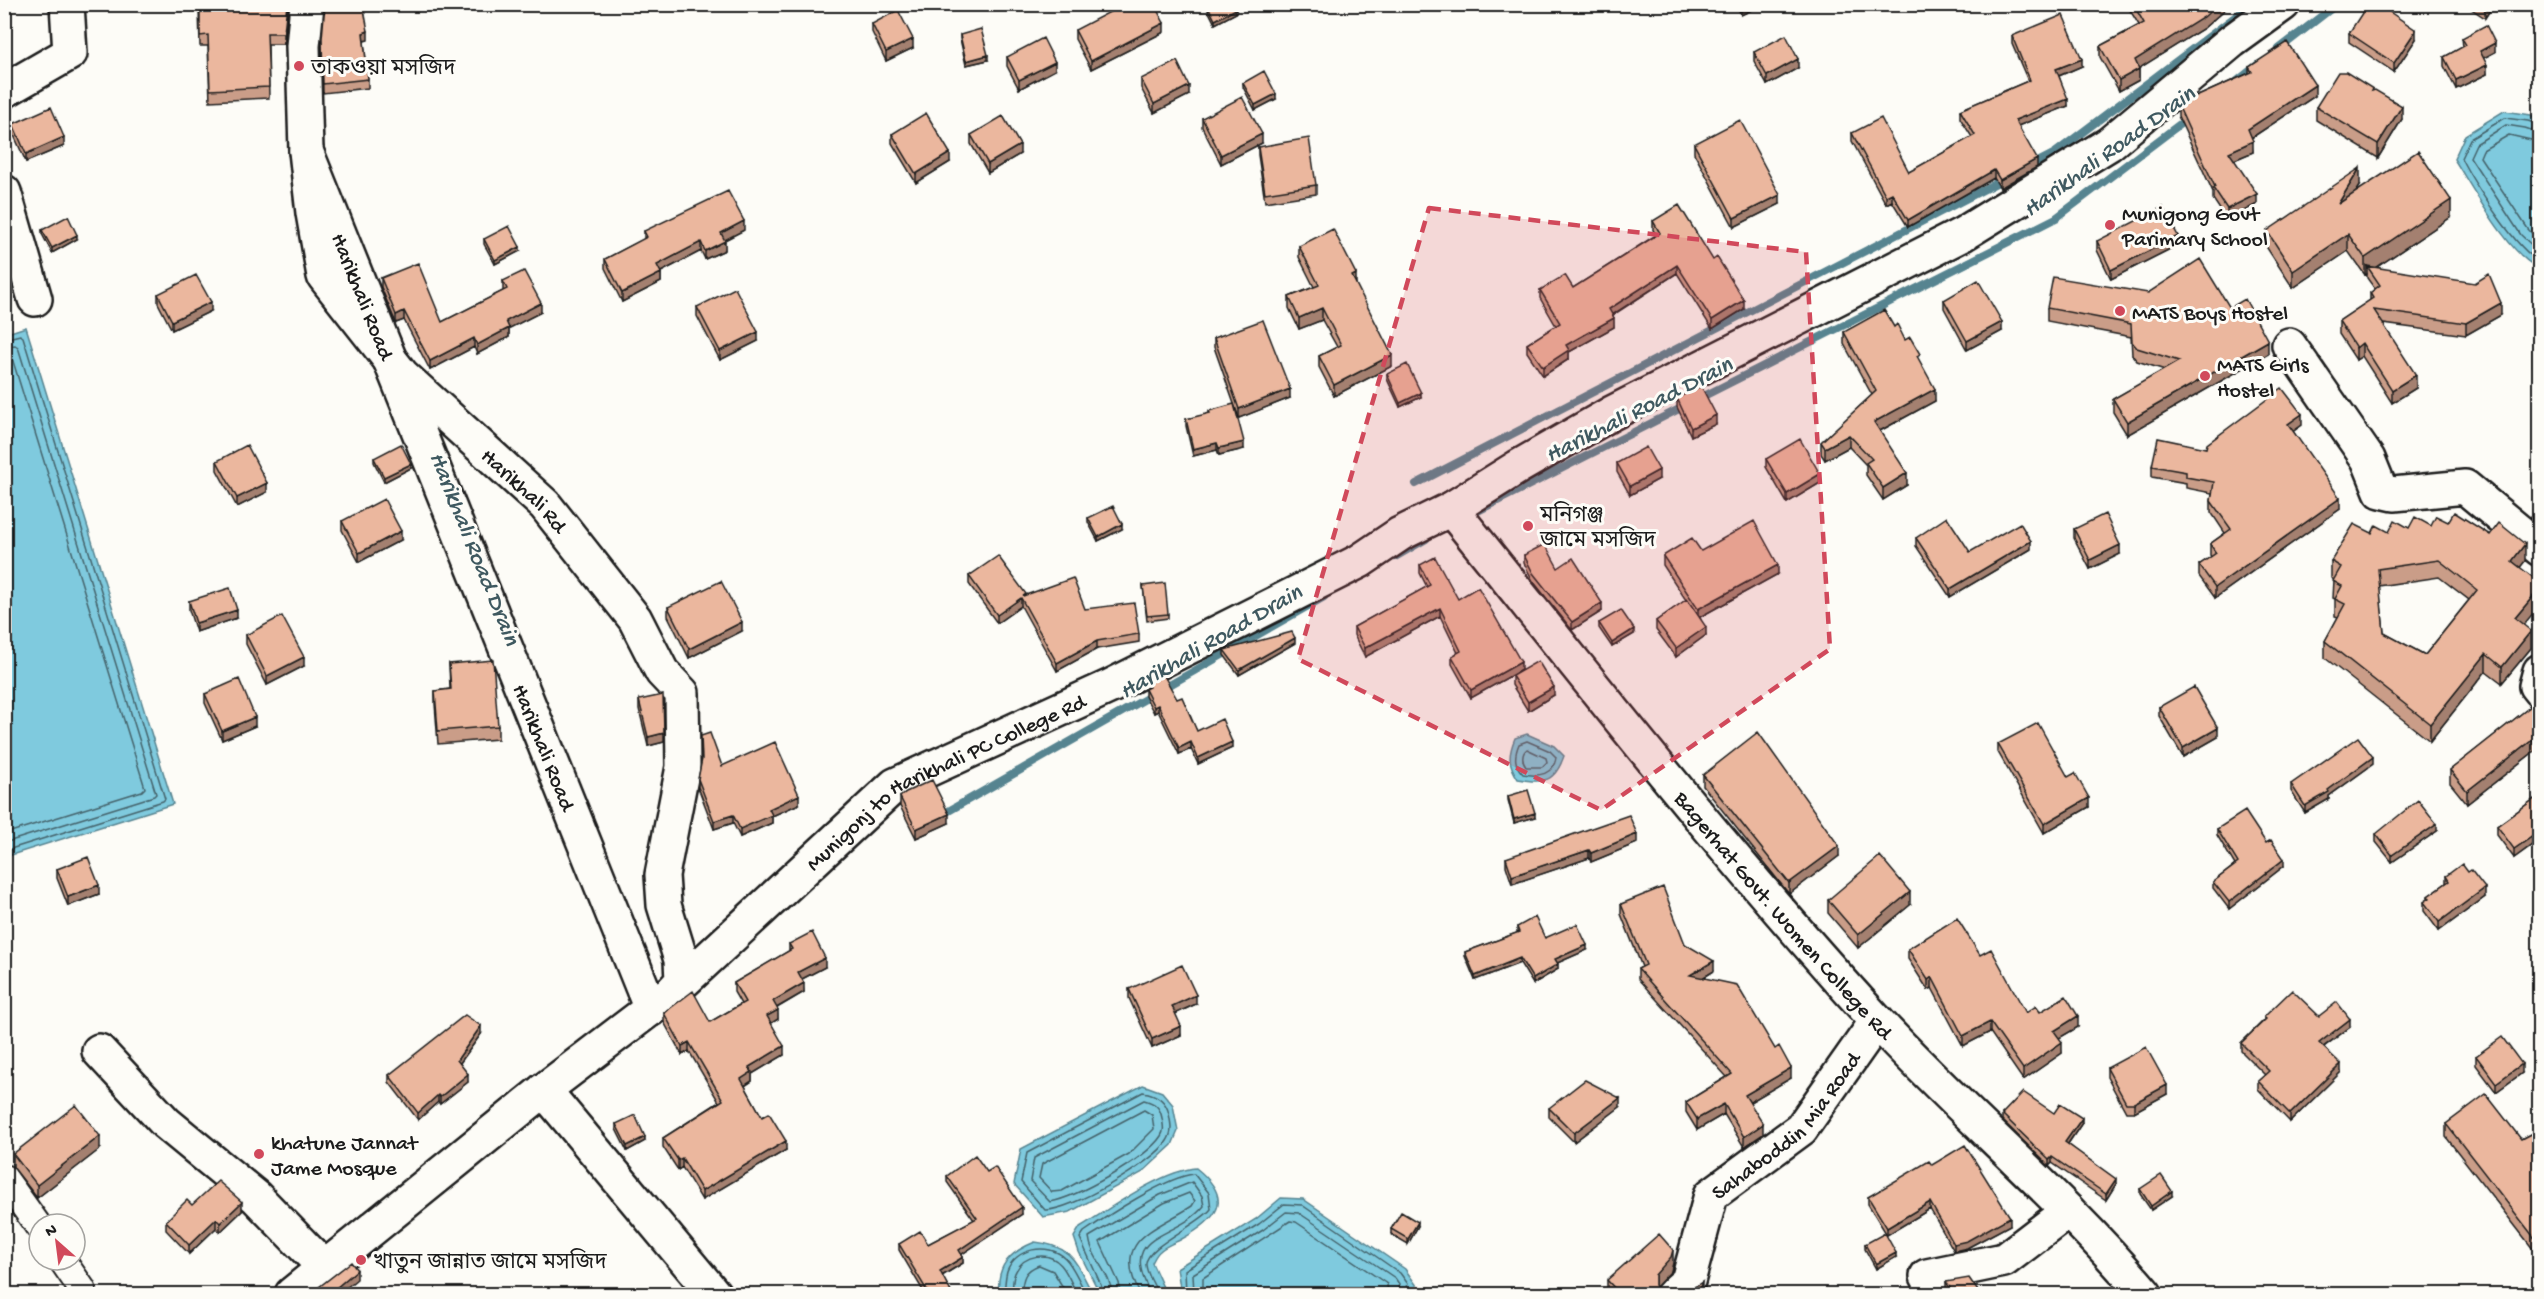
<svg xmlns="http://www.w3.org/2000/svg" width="2544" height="1299" font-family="'Gochi Hand','Noto Sans Bengali',sans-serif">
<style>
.water{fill:#7fcade;stroke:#578490;stroke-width:1.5}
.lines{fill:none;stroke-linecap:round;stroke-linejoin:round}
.shore{stroke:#44626a;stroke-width:1.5}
.stream{stroke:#578490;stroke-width:8}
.minor-casing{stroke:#1c1c1c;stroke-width:30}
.tertiary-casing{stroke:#1c1c1c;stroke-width:38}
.secondary-casing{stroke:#1c1c1c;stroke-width:38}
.minor{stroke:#fdfcf7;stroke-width:26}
.tertiary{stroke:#fdfcf7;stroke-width:33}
.secondary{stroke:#fdfcf7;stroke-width:33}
.wall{fill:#ca9d88;stroke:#1c1c1c;stroke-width:1.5;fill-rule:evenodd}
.shaded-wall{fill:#a4806f;stroke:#1c1c1c;stroke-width:1.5}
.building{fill:#ebb79e;stroke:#1c1c1c;stroke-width:1.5;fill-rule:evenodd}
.marked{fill:#d1495b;fill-opacity:0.2;stroke:#d1495b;stroke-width:4.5;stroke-dasharray:12 8;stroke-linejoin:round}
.poi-dot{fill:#d1495b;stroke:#fdfcf7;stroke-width:2}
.labels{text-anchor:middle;stroke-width:6;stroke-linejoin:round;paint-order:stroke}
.poi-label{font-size:22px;fill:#1c1c1c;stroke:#fdfcf7;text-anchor:start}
.street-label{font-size:22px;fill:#1c1c1c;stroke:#fdfcf7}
.water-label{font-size:24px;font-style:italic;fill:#3f5960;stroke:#fdfcf7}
</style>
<rect width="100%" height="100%" fill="#fdfcf7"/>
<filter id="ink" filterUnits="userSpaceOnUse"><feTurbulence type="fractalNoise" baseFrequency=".0167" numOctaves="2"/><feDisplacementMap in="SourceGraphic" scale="12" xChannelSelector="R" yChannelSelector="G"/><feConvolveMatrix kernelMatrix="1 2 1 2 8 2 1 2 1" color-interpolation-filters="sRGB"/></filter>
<g filter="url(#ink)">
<!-- water -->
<path class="water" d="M 2504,111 L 2531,115 L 2539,121 L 2539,268 C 2510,257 2472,187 2454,159 L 2465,135 Z
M 26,327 L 173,804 L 5,857 L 4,334 Z
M 1527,734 L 1554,746 L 1564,756 C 1555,782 1544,784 1518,779 C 1508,764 1508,755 1515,738 Z
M 1143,1085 L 1162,1092 L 1173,1105 L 1178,1131 L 1172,1145 L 1143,1172 L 1070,1212 L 1043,1217 L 1014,1184 L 1021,1149 Z
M 1196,1168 C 1236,1200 1217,1220 1180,1240 C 1174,1243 1165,1246 1160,1251 C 1156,1254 1154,1259 1152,1263 L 1166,1294 L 1100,1294 L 1079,1252 L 1074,1237 L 1080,1227 C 1111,1208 1161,1171 1196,1168 Z
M 1281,1198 L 1303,1199 L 1405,1269 L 1417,1286 L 1408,1294 L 1181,1294 L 1177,1268 L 1256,1219 Z
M 1035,1242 C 1074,1246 1076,1264 1093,1294 L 999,1294 C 996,1265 1010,1252 1035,1242 Z"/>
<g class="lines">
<!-- shore -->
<path class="shore" d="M 2540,125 L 2528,121 L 2505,118 L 2470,139 L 2461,158 C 2472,180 2518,253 2540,261
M 2540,133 L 2525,128 L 2506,125 L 2476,144 L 2470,157 L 2521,235 L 2540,253
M 2540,142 L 2509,135 L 2483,150 L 2480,157 L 2528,229 L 2540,242
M 4,339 L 20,335 L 23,337 L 165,799 L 163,801 L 4,851
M 4,347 L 15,345 L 18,347 L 156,794 L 154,796 L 4,843
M 4,356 L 12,358 L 145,788 L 142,791 L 4,834
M 1527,741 L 1550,751 L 1556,757 C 1554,775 1539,777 1523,774 C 1514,765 1514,756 1519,744 Z
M 1527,749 L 1546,758 L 1547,762 L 1542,767 L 1526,767 C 1522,762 1521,754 1527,749 Z
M 1143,1092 C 1156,1094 1166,1100 1169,1114 C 1171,1124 1173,1132 1167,1141 C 1153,1163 1071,1211 1045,1210 L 1021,1182 L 1027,1153 Z
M 1144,1100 C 1155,1103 1160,1107 1162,1118 C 1163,1125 1165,1130 1161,1136 C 1146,1159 1077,1197 1050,1202 L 1030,1181 L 1034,1158 Z
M 1144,1110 L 1152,1115 L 1154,1129 L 1129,1154 L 1062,1191 L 1052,1192 L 1039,1178 L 1042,1164 Z
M 1004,1294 C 1005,1287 1005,1278 1007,1271 C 1015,1248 1048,1242 1065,1258 C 1074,1267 1080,1283 1086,1294
M 1012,1294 C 1013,1287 1012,1277 1016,1271 C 1024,1255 1048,1250 1061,1265 C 1068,1273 1072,1285 1077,1294
M 1021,1294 C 1023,1279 1023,1271 1039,1265 L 1053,1271 L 1067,1294
M 1105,1294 L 1080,1238 L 1084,1232 C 1107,1216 1168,1176 1194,1174 L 1209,1193 L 1211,1209 C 1199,1225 1144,1247 1146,1265 C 1147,1274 1154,1286 1159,1294
M 1112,1294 C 1111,1274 1091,1258 1089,1237 L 1160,1195 L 1192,1182 L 1202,1196 L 1204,1206 C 1175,1241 1116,1231 1151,1294
M 1121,1294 L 1119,1283 L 1100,1242 L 1164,1203 L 1189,1193 L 1195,1201 L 1192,1206 C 1154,1231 1111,1239 1140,1294
M 1186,1294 L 1185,1270 L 1259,1224 L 1284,1204 L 1302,1205 L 1400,1273 L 1408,1284 L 1404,1294
M 1194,1294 L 1193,1274 L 1263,1230 L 1286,1212 L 1299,1213 L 1395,1278 L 1399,1284 L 1397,1294
M 1203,1294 L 1203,1278 L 1290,1221 L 1296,1222 L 1387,1284 L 1388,1294"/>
<!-- stream -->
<path class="stream" d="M 2279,49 L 2337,4
M 2236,82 L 2257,65
M 2028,167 L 2055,153 L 2252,4
M 1698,399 L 2056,218 L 2188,118
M 1416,484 L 2004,179
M 1476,512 L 1687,405
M 1395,557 L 1426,539
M 938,817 L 1324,597"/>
<defs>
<path id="minor" d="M 4,1178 L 39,1227
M 62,1260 L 82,1289 L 79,1294"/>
<g id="tertiary">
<path id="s1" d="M 307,4 L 303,46 L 306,151 L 313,213 L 324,276 L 402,375 L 545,505 L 635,619 L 662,672 L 682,693 L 683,767 L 662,875 L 664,905 L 681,960 L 682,981 L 671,993"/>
<path d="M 4,91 L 70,53 L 67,4"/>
<path d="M 4,192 L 35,299"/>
<path d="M 2289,345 L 2368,459 L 2381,491 L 2394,494 L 2465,487 L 2540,549"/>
<path id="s2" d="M 1451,509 C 1590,681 1726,856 1876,1020 C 1963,1114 2062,1196 2145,1294"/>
<path d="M 2540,671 L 2536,686 L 2540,691"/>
<path d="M 99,1051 L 166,1123 L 256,1197 L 325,1268"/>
<path d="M 544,1090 L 714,1294"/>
<path d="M 1927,1276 L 2004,1260 L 2068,1211"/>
<path id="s3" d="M 292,1294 L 544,1090 L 670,994 L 895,785 L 1111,686 L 1360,561 L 1400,534 L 1451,509 L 1518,467 L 1612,413 L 1963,234 L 2109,144 L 2232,41 L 2283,4"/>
<path id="s4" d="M 1673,1294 L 1688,1281 L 1711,1195 L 1801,1129 L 1877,1021"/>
</g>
<g id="secondary">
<path id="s5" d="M 306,151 L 651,1009"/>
</g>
</defs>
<!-- minor casing -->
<use href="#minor" class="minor-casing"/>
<!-- tertiary casing -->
<use href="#tertiary" class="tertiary-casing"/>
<!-- secondary casing -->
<use href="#secondary" class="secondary-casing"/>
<!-- minor -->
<use href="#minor" class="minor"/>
<!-- tertiary -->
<use href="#tertiary" class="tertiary"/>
<!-- secondary -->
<use href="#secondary" class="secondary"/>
</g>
<!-- wall -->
<path class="wall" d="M 191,4 L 288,4 L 284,44 L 268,44 L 269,98 L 210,101 L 208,46 L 200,46 L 199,10 L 192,10 Z
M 1205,4 L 1233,4 L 1236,13 L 1215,24 Z
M 1736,4 L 1764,4 L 1741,15 Z
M 2128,4 L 2231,4 L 2204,28 L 2139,68 L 2139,80 L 2119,91 L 2100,57 L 2100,46 L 2139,25 L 2128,7 Z
M 2464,4 L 2494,4 L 2485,18 Z
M 872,24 L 913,48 L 886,61 L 872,32 Z
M 1075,30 L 1164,32 L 1091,69 L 1075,39 Z
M 2349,33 L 2416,39 L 2394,72 L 2349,42 Z
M 960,35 L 988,60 L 966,65 L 960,39 Z
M 2012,36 L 2082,66 L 2059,76 L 2068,106 L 2018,126 L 2037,167 L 2000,188 L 1994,178 L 1908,227 L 1892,201 L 1886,204 L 1852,141 L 1852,133 L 1909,172 L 1972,137 L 1960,118 L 1960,110 L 2028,81 L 2012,44 Z
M 322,38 L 368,40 L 364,41 L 368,79 L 368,88 L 323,93 Z
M 2462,38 L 2495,52 L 2483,58 L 2487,74 L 2456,89 L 2444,66 L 2444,57 L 2463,47 Z
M 1754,52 L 1798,68 L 1767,85 L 1754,61 Z
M 1007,57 L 1055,70 L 1019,89 L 1007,66 Z
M 2249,67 L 2315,96 L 2251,138 L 2253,152 L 2234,160 L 2257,204 L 2227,220 L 2213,199 L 2213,192 L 2178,116 L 2178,105 L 2249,73 Z
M 1141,79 L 1189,95 L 1154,113 L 1141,88 Z
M 1243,83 L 1276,99 L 1255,110 L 1243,87 Z
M 2373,91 L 2402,119 L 2378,158 L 2316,120 L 2316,107 Z
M 1202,118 L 1262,143 L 1221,164 L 1202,127 Z
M 13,124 L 64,146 L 26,162 L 13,133 Z
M 892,134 L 950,162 L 916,183 L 892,143 Z
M 971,135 L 1020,154 L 988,173 L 971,144 Z
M 1694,144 L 1780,204 L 1734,227 L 1694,153 Z
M 1258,147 L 1316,185 L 1316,194 L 1265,202 L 1258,155 Z
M 2360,186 L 2356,192 L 2451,217 L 2377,267 L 2501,315 L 2466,335 L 2383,324 L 2416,388 L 2392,403 L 2362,356 L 2356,360 L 2339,334 L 2339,321 L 2370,300 L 2370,293 L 2375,289 L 2367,278 L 2367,274 L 2365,275 L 2348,251 L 2293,288 L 2267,248 L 2267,231 Z
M 1653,221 L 1744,309 L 1712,329 L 1677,273 L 1613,315 L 1614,327 L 1569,352 L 1569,359 L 1543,376 L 1527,352 L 1527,344 L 1556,326 L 1540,298 L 1540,290 L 1573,288 L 1656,235 L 1653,230 Z
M 42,230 L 77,239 L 52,253 L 42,234 Z
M 744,230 L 724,240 L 725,250 L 705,259 L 701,251 L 661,272 L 661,282 L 622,302 L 605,268 L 605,259 L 644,239 L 644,231 Z
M 484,239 L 520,251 L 495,264 L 484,244 Z
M 2097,241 L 2178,245 L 2111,279 L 2097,250 Z
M 1299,246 L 1356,285 L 1392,366 L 1334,396 L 1319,367 L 1319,356 L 1337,347 L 1322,320 L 1299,329 L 1289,308 L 1289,297 L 1314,287 L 1299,257 Z
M 381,278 L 442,322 L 503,291 L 503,281 L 541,312 L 509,328 L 509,337 L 477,354 L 474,347 L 430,370 L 404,320 L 396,323 L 381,287 Z
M 158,294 L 211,311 L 172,330 L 158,303 Z
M 1944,300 L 2002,331 L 1967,350 L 1944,308 Z
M 697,307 L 758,341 L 720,360 L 697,316 Z
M 2047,308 L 2230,308 L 2268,354 L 2127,435 L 2113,412 L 2113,399 L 2165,370 L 2137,361 L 2132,355 L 2131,337 L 2047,321 Z
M 1894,327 L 1905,340 L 1920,363 L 1935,401 L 1880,431 L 1907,485 L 1883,500 L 1866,475 L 1866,465 L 1849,447 L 1825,460 L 1821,454 L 1821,442 L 1872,395 L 1844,344 L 1844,332 Z
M 1214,338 L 1290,398 L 1239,418 L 1214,347 Z
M 2540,341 L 2540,371 L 2533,366 L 2533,348 Z
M 1387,374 L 1421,397 L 1400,407 L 1387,379 Z
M 1677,398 L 1716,424 L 1691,436 L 1677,407 Z
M 1209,411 L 1244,449 L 1219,455 L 1217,450 L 1193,456 L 1186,426 L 1186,419 L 1209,414 Z
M 2302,425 L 2293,431 L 2340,509 L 2215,598 L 2199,576 L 2199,565 L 2211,557 L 2210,555 L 2210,544 L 2225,533 L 2211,512 L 2211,501 L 2212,493 L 2186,488 L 2186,483 L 2152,477 L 2152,466 L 2206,448 Z
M 374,458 L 411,468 L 384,482 L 374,462 Z
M 1766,459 L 1820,483 L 1787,503 L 1766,467 Z
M 217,461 L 267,492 L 237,507 L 217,470 Z
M 1617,463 L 1659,479 L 1630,495 L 1617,472 Z
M 1088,518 L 1122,529 L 1098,541 L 1088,522 Z
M 342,521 L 401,540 L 359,562 L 342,530 Z
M 2431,526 L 2525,561 L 2520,567 L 2523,625 L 2531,648 L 2502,683 L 2486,671 L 2430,741 L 2325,658 L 2325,641 L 2338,617 L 2335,616 L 2335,599 L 2333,598 L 2334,580 L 2331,578 L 2331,561 L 2372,533 L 2389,532 L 2409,528 ZM 2439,577 L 2469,600 L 2425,655 L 2384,633 L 2379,586 Z
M 2074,529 L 2120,554 L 2090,569 L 2074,538 Z
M 1916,538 L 1970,552 L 2031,549 L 1950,597 L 1916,546 Z
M 1701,551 L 1778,574 L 1700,617 L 1706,635 L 1676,657 L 1656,630 L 1656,621 L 1686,600 L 1663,565 L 1663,556 Z
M 1524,555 L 1558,568 L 1602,611 L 1572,630 L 1533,581 L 1524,563 Z
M 1420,565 L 1458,599 L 1521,670 L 1471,698 L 1452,664 L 1452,656 L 1458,653 L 1440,616 L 1365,657 L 1354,635 L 1354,627 L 1427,587 L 1420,573 Z
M 969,576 L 1026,595 L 1085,609 L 1139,634 L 1139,642 L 1097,649 L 1057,671 L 1021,606 L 997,623 L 969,584 Z
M 1143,586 L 1168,614 L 1168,618 L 1147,621 Z
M 189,601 L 237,618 L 196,632 L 189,610 Z
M 668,607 L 742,631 L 689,658 L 668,616 Z
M 1599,623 L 1634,634 L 1612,647 L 1599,628 Z
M 246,635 L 304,666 L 267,685 L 246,644 Z
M 1295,643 L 1239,675 L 1224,655 L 1224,650 Z
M 449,664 L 498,726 L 498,739 L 438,744 L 435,704 L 435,691 L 450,689 Z
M 1512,676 L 1554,695 L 1528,711 L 1512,685 Z
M 1147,683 L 1177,699 L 1197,731 L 1232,748 L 1198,764 L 1191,749 L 1179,754 L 1158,711 L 1154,713 L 1145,696 L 1145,689 L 1147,688 Z
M 205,694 L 255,726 L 222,740 L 205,703 Z
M 2540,699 L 2540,747 L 2467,804 L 2450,783 L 2450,770 Z
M 639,700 L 664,742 L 648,746 L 639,709 Z
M 2159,707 L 2218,737 L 2183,757 L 2159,716 Z
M 1998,744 L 2068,777 L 2089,807 L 2044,833 L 1998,752 Z
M 2373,764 L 2329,796 L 2329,799 L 2305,813 L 2291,791 L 2291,784 Z
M 722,766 L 799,804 L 772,816 L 772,823 L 740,837 L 733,823 L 714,829 L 698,787 L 698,779 Z
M 1703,775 L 1839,856 L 1789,894 L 1703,786 Z
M 2540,795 L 2540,839 L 2514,858 L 2497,835 L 2497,826 Z
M 1508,796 L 1535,817 L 1514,823 L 1508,800 Z
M 900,797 L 949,823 L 916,838 L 900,806 Z
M 2217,829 L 2266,843 L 2284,866 L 2229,909 L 2213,888 L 2213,882 L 2235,865 L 2217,835 Z
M 2437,831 L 2392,862 L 2376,842 L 2376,834 Z
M 1637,843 L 1591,862 L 1589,858 L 1512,884 L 1506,866 L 1506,858 Z
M 57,869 L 99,894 L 68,906 L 57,878 Z
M 2446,876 L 2485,897 L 2439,931 L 2424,911 L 2424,902 L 2428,899 L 2428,896 L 2446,883 Z
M 1828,900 L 1910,905 L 1858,948 L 1828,913 Z
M 1621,904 L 1685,944 L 1714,971 L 1703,978 L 1791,1078 L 1750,1102 L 1763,1134 L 1744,1147 L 1724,1114 L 1697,1130 L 1686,1112 L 1686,1102 L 1727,1077 L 1638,979 L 1638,969 L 1642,967 L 1621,914 Z
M 1517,927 L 1545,938 L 1587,950 L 1557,963 L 1558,969 L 1533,984 L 1520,963 L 1475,980 L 1465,956 L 1465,952 L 1517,933 Z
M 789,944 L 825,967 L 802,979 L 804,992 L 777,1008 L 778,1019 L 771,1023 L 784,1055 L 752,1074 L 752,1081 L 745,1086 L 762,1117 L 786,1150 L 702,1200 L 682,1167 L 678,1170 L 663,1147 L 663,1138 L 719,1102 L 689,1051 L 682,1055 L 664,1022 L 664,1013 L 710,1022 L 741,1004 L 734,992 L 734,983 L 789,951 Z
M 1908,949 L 1980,955 L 2026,1013 L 2040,1012 L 2078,1027 L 2059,1038 L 2062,1053 L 2023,1080 L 1990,1032 L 1963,1046 L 1932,988 L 1928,990 L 1908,959 Z
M 1129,989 L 1196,1004 L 1175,1014 L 1181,1035 L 1152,1048 L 1129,998 Z
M 2319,1016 L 2350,1027 L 2324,1047 L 2341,1072 L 2290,1122 L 2258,1089 L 2258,1081 L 2265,1075 L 2241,1051 L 2241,1043 L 2264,1020 L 2264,1017 Z
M 481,1034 L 460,1063 L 468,1082 L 440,1104 L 438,1102 L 418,1120 L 389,1082 L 389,1075 Z
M 2476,1056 L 2522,1073 L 2496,1092 L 2476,1065 Z
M 2107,1068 L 2167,1094 L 2134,1112 L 2126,1112 L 2107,1077 Z
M 1620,1107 L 1574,1142 L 1549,1117 L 1549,1108 Z
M 2054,1113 L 2082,1123 L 2068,1144 L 2116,1184 L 2106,1200 L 2052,1163 L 2049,1166 L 2002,1120 L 2002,1114 Z
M 616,1124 L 645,1141 L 627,1151 L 616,1129 Z
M 2446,1124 L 2521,1139 L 2540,1129 L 2540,1258 L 2446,1137 Z
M 100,1149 L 37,1198 L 13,1167 L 13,1154 Z
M 1932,1165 L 2010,1225 L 1967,1248 L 1954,1251 L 1930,1209 L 1887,1235 L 1868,1204 L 1868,1197 Z
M 987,1172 L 1022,1214 L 962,1254 L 963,1263 L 942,1276 L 952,1294 L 925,1294 L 899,1250 L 899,1244 L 928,1244 L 974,1220 L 947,1182 L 947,1176 Z
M 2140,1189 L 2172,1196 L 2151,1210 L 2140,1194 Z
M 192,1205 L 242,1211 L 220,1232 L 216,1228 L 189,1254 L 166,1230 L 166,1221 Z
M 1418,1226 L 1408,1244 L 1391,1234 L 1391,1229 Z
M 1865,1244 L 1896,1257 L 1876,1269 L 1865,1249 Z
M 1673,1263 L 1671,1271 L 1656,1288 L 1659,1293 L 1661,1294 L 1609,1294 L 1607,1293 L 1607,1280 Z
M 1946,1282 L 1980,1294 L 1948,1294 L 1946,1291 Z"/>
<!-- shaded-wall -->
<path class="shaded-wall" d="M 287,4 L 288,10 L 284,44 L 284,33 Z
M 1749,4 L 1764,4 L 1741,15 L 1741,8 Z
M 2218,4 L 2231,4 L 2204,28 L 2135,71 L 2135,60 Z
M 2489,4 L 2494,4 L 2485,18 L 2485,10 Z
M 1236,9 L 1236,13 L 1215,24 L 1215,20 Z
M 1164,23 L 1164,32 L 1091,69 L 1091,61 Z
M 2416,30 L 2416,39 L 2394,72 L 2394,63 Z
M 368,31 L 368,40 L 363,41 L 363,33 Z
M 913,39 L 913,48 L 886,61 L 886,52 Z
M 2495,43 L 2495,52 L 2480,60 L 2480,51 Z
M 988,55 L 988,60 L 966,65 L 966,61 Z
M 1798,59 L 1798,68 L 1767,85 L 1767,76 Z
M 2082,59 L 2082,66 L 2056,77 L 2056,69 Z
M 1055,62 L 1055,70 L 1019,89 L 1019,80 Z
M 2487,65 L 2487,74 L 2456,89 L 2456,80 Z
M 2139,69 L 2139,80 L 2119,91 L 2119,80 Z
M 2315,85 L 2315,96 L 2248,140 L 2248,129 Z
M 1189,86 L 1189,95 L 1154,113 L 1154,104 Z
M 1276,94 L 1276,99 L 1255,110 L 1255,105 Z
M 2068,99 L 2068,106 L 2015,127 L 2015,120 Z
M 2402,106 L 2402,119 L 2378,158 L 2378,144 Z
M 1262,134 L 1262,143 L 1221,164 L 1221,155 Z
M 64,137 L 64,146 L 26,162 L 26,154 Z
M 2253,141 L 2253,152 L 2229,162 L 2229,152 Z
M 1020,145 L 1020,154 L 988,173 L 988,164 Z
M 950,153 L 950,162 L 916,183 L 916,174 Z
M 2037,159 L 2037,167 L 2000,188 L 2000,180 Z
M 2360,168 L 2360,186 L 2338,221 L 2338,204 Z
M 1994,170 L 1994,178 L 1908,227 L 1908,220 Z
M 1892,193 L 1892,201 L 1886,204 L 1886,196 Z
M 2257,194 L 2257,204 L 2227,220 L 2227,209 Z
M 1780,195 L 1780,204 L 1734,227 L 1734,218 Z
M 2451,200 L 2451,217 L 2371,271 L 2367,266 L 2367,274 L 2365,275 L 2365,258 Z
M 744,221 L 744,230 L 721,242 L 721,233 Z
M 2348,234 L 2348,251 L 2293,288 L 2293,271 Z
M 77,235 L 77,239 L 52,253 L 52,248 Z
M 2178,236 L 2178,245 L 2111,279 L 2111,270 Z
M 725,241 L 725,250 L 705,259 L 705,251 Z
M 701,242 L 701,251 L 657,274 L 657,265 Z
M 520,247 L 520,251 L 495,264 L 495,260 Z
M 1677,265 L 1677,273 L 1609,317 L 1609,309 Z
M 661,273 L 661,282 L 622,302 L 622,293 Z
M 1356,274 L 1356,285 L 1352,276 Z
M 1744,300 L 1744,309 L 1712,329 L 1712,320 Z
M 211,302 L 211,311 L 172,330 L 172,321 Z
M 541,303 L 541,312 L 506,330 L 506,321 Z
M 2501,303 L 2501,315 L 2466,335 L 2466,323 Z
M 1322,308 L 1322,320 L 1299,329 L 1299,318 Z
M 404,311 L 404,320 L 396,323 L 396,315 Z
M 1614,318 L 1614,327 L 1569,352 L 1569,359 L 1543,376 L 1543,367 L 1566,345 Z
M 2002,322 L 2002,331 L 1967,350 L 1967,341 Z
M 509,328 L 509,337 L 477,354 L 477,345 Z
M 758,332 L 758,341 L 720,360 L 720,351 Z
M 474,338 L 474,347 L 430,370 L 430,361 Z
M 2268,341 L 2268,354 L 2127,435 L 2127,422 Z
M 2362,343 L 2362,356 L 2356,360 L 2356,348 Z
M 1392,355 L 1392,366 L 1334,396 L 1334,385 Z
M 2416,375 L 2416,388 L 2392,403 L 2392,390 Z
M 1290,389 L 1290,398 L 1239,418 L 1239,409 Z
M 1935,389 L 1935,401 L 1874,434 L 1874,422 Z
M 1421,393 L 1421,397 L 1400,407 L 1400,403 Z
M 2302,414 L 2302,425 L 2288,435 L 2288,424 Z
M 1716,415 L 1716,424 L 1691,436 L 1691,428 Z
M 1849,435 L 1849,447 L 1825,460 L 1825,448 Z
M 1244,442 L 1244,449 L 1219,455 L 1219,448 Z
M 1217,443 L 1217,450 L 1193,456 L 1193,449 Z
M 411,464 L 411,468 L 384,482 L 384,477 Z
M 1659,470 L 1659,479 L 1630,495 L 1630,486 Z
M 1907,473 L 1907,485 L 1883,500 L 1883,488 Z
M 1820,474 L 1820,483 L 1787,503 L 1787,494 Z
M 267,483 L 267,492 L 237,507 L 237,498 Z
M 2340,498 L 2340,509 L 2215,598 L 2215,587 Z
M 1122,524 L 1122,529 L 1098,541 L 1098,537 Z
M 401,531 L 401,540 L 359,562 L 359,553 Z
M 2031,541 L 2031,549 L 1950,597 L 1950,589 Z
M 2525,544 L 2525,561 L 2512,578 L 2512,561 Z
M 2120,545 L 2120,554 L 2090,569 L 2090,560 Z
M 1778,565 L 1778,574 L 1698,618 L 1698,609 Z
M 2540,588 L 2540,605 L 2515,635 L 2515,618 Z
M 1021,598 L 1021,606 L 997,623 L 997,615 Z
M 1602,603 L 1602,611 L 1572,630 L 1572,622 Z
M 1440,608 L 1440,616 L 1365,657 L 1365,648 Z
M 237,610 L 237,618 L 196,632 L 196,623 Z
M 742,622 L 742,631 L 689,658 L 689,649 Z
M 1706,627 L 1706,635 L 1676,657 L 1676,648 Z
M 1634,629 L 1634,634 L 1612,647 L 1612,643 Z
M 2531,631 L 2531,648 L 2502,683 L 2502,667 Z
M 1295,638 L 1295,643 L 1239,675 L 1239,670 Z
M 1097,641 L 1097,649 L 1057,671 L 1057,663 Z
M 2486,654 L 2486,671 L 2430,741 L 2430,724 Z
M 304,657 L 304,666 L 267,685 L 267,676 Z
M 1521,662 L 1521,670 L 1471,698 L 1471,690 Z
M 1554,687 L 1554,695 L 1528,711 L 1528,702 Z
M 1158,705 L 1158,711 L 1154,713 L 1154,707 Z
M 255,717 L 255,726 L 222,740 L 222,731 Z
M 2218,728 L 2218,737 L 2183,757 L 2183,748 Z
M 664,733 L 664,742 L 648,746 L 648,737 Z
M 2540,734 L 2540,747 L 2467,804 L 2467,791 Z
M 1191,742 L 1191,749 L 1179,754 L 1179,748 Z
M 1232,742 L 1232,748 L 1198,764 L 1198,758 Z
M 2373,757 L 2373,764 L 2329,796 L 2329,799 L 2305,813 L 2305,806 Z
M 799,795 L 799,804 L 772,816 L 772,823 L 740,837 L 740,829 L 769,809 Z
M 2089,798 L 2089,807 L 2044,833 L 2044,824 Z
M 1535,813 L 1535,817 L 1514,823 L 1514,819 Z
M 949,814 L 949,823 L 916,838 L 916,829 Z
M 733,815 L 733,823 L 714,829 L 714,821 Z
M 2437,824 L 2437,831 L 2392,862 L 2392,855 Z
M 2540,831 L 2540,839 L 2514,858 L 2514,849 Z
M 1637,834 L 1637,843 L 1591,862 L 1591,853 Z
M 1839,846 L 1839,856 L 1789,894 L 1789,883 Z
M 1589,850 L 1589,858 L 1512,884 L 1512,876 Z
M 2284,859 L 2284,866 L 2229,909 L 2229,902 Z
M 99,885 L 99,894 L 68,906 L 68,897 Z
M 2485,888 L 2485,897 L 2439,931 L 2439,922 Z
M 1910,892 L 1910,905 L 1858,948 L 1858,935 Z
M 1587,945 L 1587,950 L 1555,964 L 1555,959 Z
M 825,958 L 825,967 L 798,981 L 798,972 Z
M 1520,958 L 1520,963 L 1475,980 L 1475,976 Z
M 1714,961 L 1714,971 L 1690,985 L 1690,975 Z
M 1558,964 L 1558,969 L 1533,984 L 1533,979 Z
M 1932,977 L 1932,988 L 1928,990 L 1928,980 Z
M 804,983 L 804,992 L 773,1010 L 773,1001 Z
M 1196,995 L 1196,1004 L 1172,1015 L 1172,1006 Z
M 778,1010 L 778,1019 L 767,1026 L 767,1016 Z
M 2078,1016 L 2078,1027 L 2054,1041 L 2054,1031 Z
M 2350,1019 L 2350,1027 L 2319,1050 L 2319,1043 Z
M 1990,1022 L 1990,1032 L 1963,1046 L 1963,1036 Z
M 481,1026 L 481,1034 L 457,1067 L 457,1060 Z
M 1181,1026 L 1181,1035 L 1152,1048 L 1152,1039 Z
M 689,1042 L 689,1051 L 682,1055 L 682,1046 Z
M 2062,1042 L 2062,1053 L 2023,1080 L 2023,1069 Z
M 784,1046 L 784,1055 L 752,1074 L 752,1081 L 741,1088 L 741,1079 L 749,1067 Z
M 2341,1064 L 2341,1072 L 2290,1122 L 2290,1114 Z
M 2522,1064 L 2522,1073 L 2496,1092 L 2496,1083 Z
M 1791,1068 L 1791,1078 L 1745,1105 L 1745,1095 Z
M 468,1074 L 468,1082 L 440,1104 L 440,1097 Z
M 2167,1085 L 2167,1094 L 2134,1112 L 2134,1103 Z
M 438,1095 L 438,1102 L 418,1120 L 418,1113 Z
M 1620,1098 L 1620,1107 L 1574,1142 L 1574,1133 Z
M 1724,1104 L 1724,1114 L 1697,1130 L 1697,1119 Z
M 2082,1118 L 2082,1123 L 2065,1148 L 2065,1142 Z
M 1763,1124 L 1763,1134 L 1744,1147 L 1744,1137 Z
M 100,1136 L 100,1149 L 37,1198 L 37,1185 Z
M 645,1137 L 645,1141 L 627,1151 L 627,1146 Z
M 786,1141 L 786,1150 L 702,1200 L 702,1191 Z
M 2052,1157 L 2052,1163 L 2049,1166 L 2049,1160 Z
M 682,1158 L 682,1167 L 678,1170 L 678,1160 Z
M 2116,1179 L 2116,1184 L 2106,1200 L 2106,1194 Z
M 2172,1191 L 2172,1196 L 2151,1210 L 2151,1206 Z
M 242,1202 L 242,1211 L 220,1232 L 220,1223 Z
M 1930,1202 L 1930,1209 L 1887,1235 L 1887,1228 Z
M 1022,1207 L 1022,1214 L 959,1256 L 959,1250 Z
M 2010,1217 L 2010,1225 L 1967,1248 L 1954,1251 L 1954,1244 Z
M 216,1219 L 216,1228 L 189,1254 L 189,1245 Z
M 1418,1222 L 1418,1226 L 1408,1244 L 1408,1239 Z
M 1673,1250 L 1673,1263 L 1671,1271 L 1655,1288 L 1655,1275 Z
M 1896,1253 L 1896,1257 L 1876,1269 L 1876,1264 Z
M 963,1257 L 963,1263 L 940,1277 L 940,1271 Z
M 357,1270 L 357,1279 L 339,1294 L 329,1294 Z
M 1702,1282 L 1702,1294 L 1697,1294 Z"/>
<!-- building -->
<path class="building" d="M 200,4 L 287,4 L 284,33 L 267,33 L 269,87 L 210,90 L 208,35 L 200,36 Z
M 325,4 L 363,4 L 368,31 L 363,33 L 368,79 L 323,84 L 322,38 Z
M 1125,4 L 1154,4 L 1164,23 L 1091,61 L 1075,30 Z
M 1207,4 L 1233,4 L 1236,9 L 1215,20 Z
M 1739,4 L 1749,4 L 1741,8 Z
M 2133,4 L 2218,4 L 2204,17 L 2135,60 L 2139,69 L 2119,80 L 2100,46 L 2144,23 Z
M 2368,4 L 2378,4 L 2416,30 L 2394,63 L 2349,33 Z
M 2477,4 L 2489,4 L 2485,10 Z
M 898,10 L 913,39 L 886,52 L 872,24 Z
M 2063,15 L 2082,59 L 2056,69 L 2068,99 L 2015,120 L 2037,159 L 2000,180 L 1994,170 L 1908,220 L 1892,193 L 1886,196 L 1852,133 L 1881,118 L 1909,172 L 1975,135 L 1960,110 L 2030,80 L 2012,36 Z
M 2486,25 L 2495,43 L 2480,51 L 2487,65 L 2456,80 L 2444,57 L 2466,45 L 2462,38 Z
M 981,29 L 988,55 L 966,61 L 960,35 Z
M 1786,35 L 1798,59 L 1767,76 L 1754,52 Z
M 1043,38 L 1055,62 L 1019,80 L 1007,57 Z
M 2287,42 L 2315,85 L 2248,129 L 2253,141 L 2229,152 L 2257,194 L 2227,209 L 2213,188 L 2215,187 L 2178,105 L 2252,72 L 2249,67 Z
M 1177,61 L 1189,86 L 1154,104 L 1141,79 Z
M 1264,71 L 1276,94 L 1255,105 L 1243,83 Z
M 2338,72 L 2346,72 L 2373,89 L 2372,91 L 2375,90 L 2402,106 L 2378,144 L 2316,107 Z
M 1242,97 L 1262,134 L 1221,155 L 1202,118 Z
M 51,107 L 64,137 L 26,154 L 13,124 Z
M 926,113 L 950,153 L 916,174 L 892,134 Z
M 1003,116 L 1020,145 L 988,164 L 971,135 Z
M 1740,120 L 1780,195 L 1734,218 L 1694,144 Z
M 1309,138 L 1316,185 L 1265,193 L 1258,147 Z
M 2418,151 L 2451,200 L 2365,258 L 2348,234 L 2293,271 L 2267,231 L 2360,168 L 2338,204 Z
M 728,191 L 744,221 L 721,233 L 725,241 L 705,251 L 701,242 L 657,265 L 661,273 L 622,293 L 605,259 L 647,237 L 644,231 Z
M 1679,205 L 1713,260 L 1717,257 L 1744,300 L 1712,320 L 1677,265 L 1609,309 L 1614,318 L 1566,345 L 1569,350 L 1543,367 L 1527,344 L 1560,323 L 1540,290 L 1565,275 L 1573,288 L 1660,233 L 1653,221 Z
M 2163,207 L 2178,236 L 2111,270 L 2097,241 Z
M 68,216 L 77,235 L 52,248 L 42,230 Z
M 509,226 L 520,247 L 495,260 L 484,239 Z
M 1333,229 L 1356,274 L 1352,276 L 1392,355 L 1334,385 L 1319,356 L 1341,345 L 1322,308 L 1299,318 L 1289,297 L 1319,285 L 1299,246 Z
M 2200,259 L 2230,308 L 2245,299 L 2268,341 L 2127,422 L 2113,399 L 2179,361 L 2137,348 L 2132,342 L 2131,324 L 2047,308 L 2053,277 L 2148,293 Z
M 418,263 L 442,322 L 507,289 L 503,281 L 524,271 L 541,303 L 506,321 L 509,328 L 477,345 L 474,338 L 430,361 L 404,311 L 396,315 L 381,278 Z
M 2367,266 L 2475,283 L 2489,274 L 2501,303 L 2466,323 L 2374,310 L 2416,375 L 2392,390 L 2362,343 L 2356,348 L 2339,321 L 2373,298 L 2370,293 L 2380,285 Z
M 196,275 L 211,302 L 172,321 L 158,294 Z
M 1978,280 L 2002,322 L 1967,341 L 1944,300 Z
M 735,288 L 758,332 L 720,351 L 697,307 Z
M 1884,310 L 1894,327 L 1897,324 L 1905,340 L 1910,337 L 1920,354 L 1917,356 L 1935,389 L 1874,422 L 1907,473 L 1883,488 L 1866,463 L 1872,459 L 1849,435 L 1825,448 L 1821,442 L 1876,391 L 1844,332 Z
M 1263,320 L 1290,389 L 1239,409 L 1214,338 Z
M 2540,341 L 2540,353 L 2533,348 Z
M 1407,364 L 1421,393 L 1400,403 L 1387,374 Z
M 1701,386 L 1716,415 L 1691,428 L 1677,398 Z
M 2282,388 L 2302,414 L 2288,424 L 2340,498 L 2215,587 L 2199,565 L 2216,553 L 2210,544 L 2231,529 L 2211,501 L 2214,482 L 2186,477 L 2186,472 L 2152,466 L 2158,438 L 2206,448 L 2207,444 Z
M 1234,404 L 1244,442 L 1219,448 L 1217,443 L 1193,449 L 1186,419 L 1210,413 L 1209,411 Z
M 1800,439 L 1820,474 L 1787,494 L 1766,459 Z
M 401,444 L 411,464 L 384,477 L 374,458 Z
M 247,445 L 267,483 L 237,498 L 217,461 Z
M 1646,447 L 1659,470 L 1630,486 L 1617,463 Z
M 384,499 L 401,531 L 359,553 L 342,521 Z
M 1113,506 L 1122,524 L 1098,537 L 1088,518 Z
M 2454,512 L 2490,535 L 2499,523 L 2525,544 L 2512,561 L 2540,583 L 2540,588 L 2515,618 L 2531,631 L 2502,667 L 2486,654 L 2430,724 L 2325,641 L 2345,604 L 2335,599 L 2342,586 L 2333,581 L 2341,567 L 2331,561 L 2354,524 L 2372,533 L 2376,525 L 2389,532 L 2395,520 L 2409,528 L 2415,517 L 2431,526 L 2436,516 L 2448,522 ZM 2439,560 L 2477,590 L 2425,655 L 2384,633 L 2378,569 Z
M 2105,514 L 2120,545 L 2090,560 L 2074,529 Z
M 1947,517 L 1970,552 L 2020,523 L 2031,541 L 1950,589 L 1916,538 Z
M 1754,521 L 1778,565 L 1698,609 L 1663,556 L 1692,538 L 1701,551 Z
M 1545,544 L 1558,568 L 1573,558 L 1602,603 L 1572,622 L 1533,573 L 1524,555 Z
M 998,556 L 1026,594 L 1023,596 L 1073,578 L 1085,609 L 1134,603 L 1139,634 L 1097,641 L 1057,663 L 1021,598 L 997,615 L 969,576 Z
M 1435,557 L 1458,599 L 1478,587 L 1521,662 L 1471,690 L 1452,656 L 1461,651 L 1440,608 L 1365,648 L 1354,627 L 1430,585 L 1420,565 Z
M 721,581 L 742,622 L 689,649 L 668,607 Z
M 1165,583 L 1168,614 L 1147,616 L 1143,586 Z
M 230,588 L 237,610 L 196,623 L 189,601 Z
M 1687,599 L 1706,627 L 1676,648 L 1656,621 Z
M 1621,610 L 1634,629 L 1612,643 L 1599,623 Z
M 282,616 L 304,657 L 267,676 L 246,635 Z
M 1292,632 L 1295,638 L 1239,670 L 1224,650 Z
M 493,660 L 498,726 L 438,731 L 435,691 L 451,689 L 449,664 Z
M 1538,661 L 1554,687 L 1528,702 L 1512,676 Z
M 1163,674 L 1177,699 L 1182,697 L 1197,731 L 1222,719 L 1232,742 L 1198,758 L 1191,742 L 1179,748 L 1158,705 L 1154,707 L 1145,689 L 1149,687 L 1147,683 Z
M 239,679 L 255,717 L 222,731 L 205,694 Z
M 2194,687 L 2218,728 L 2183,748 L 2159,707 Z
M 663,695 L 664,733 L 648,737 L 639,700 Z
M 2540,699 L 2540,734 L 2467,791 L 2450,770 Z
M 2038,723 L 2068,777 L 2075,773 L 2089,798 L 2044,824 L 1998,744 Z
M 1758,732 L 1839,846 L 1789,883 L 1703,775 Z
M 710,733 L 722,766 L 775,742 L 799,795 L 769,809 L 772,815 L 740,829 L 733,815 L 714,821 L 698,779 L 702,759 L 701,736 Z
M 2358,737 L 2373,757 L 2328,790 L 2329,792 L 2305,806 L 2291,784 Z
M 932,780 L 949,814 L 916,829 L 900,797 L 906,792 Z
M 1528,790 L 1535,813 L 1514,819 L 1508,796 Z
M 2540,795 L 2540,831 L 2514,849 L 2497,826 Z
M 2418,800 L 2437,824 L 2392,855 L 2376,834 Z
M 2245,811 L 2266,843 L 2271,840 L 2284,859 L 2229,902 L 2213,882 L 2238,863 L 2217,829 Z
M 1629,815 L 1637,834 L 1591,853 L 1589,850 L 1512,876 L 1506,858 Z
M 1880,856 L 1910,892 L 1858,935 L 1828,900 Z
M 88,857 L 99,885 L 68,897 L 57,869 Z
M 2462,864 L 2468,872 L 2471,870 L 2485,888 L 2439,922 L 2424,902 L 2430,898 L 2428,896 L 2449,881 L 2446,876 Z
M 1663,887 L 1685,944 L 1714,961 L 1690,975 L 1737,985 L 1775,1049 L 1779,1046 L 1791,1068 L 1745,1095 L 1763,1124 L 1744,1137 L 1724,1104 L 1697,1119 L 1686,1102 L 1732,1074 L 1638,969 L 1646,965 L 1621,904 Z
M 1535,917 L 1545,938 L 1577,924 L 1587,945 L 1555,959 L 1558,964 L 1533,979 L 1520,958 L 1475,976 L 1465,952 L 1519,932 L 1517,927 Z
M 1957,918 L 1980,955 L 1991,949 L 2026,1013 L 2036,1006 L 2040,1012 L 2066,996 L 2078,1016 L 2054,1031 L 2062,1042 L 2023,1069 L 1990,1022 L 1963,1036 L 1932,977 L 1928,980 L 1908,949 Z
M 812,932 L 825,958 L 798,972 L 804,983 L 773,1001 L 778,1010 L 767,1016 L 784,1046 L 749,1067 L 752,1072 L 741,1079 L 762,1117 L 769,1113 L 786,1141 L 702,1191 L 682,1158 L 678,1160 L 663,1138 L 723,1100 L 689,1042 L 682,1046 L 664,1013 L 693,991 L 710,1022 L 745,1002 L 734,983 L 792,949 L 789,944 Z
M 1182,965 L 1196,995 L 1172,1006 L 1181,1026 L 1152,1039 L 1129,989 Z
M 2292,990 L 2319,1016 L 2337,1002 L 2350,1019 L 2319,1043 L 2341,1064 L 2290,1114 L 2258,1081 L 2269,1071 L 2241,1043 L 2266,1019 L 2264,1017 Z
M 465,1015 L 481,1026 L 457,1060 L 468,1074 L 440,1097 L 438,1095 L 418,1113 L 389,1075 Z
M 2502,1037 L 2522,1064 L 2496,1083 L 2476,1056 Z
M 2146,1047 L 2167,1085 L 2134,1103 L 2126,1103 L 2107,1068 Z
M 1585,1080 L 1620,1098 L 1574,1133 L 1549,1108 Z
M 2023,1092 L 2054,1113 L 2060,1104 L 2082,1118 L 2065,1142 L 2116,1179 L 2106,1194 L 2052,1157 L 2049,1160 L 2002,1114 Z
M 2486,1094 L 2521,1139 L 2540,1129 L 2540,1245 L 2446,1124 Z
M 76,1105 L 100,1136 L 37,1185 L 13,1154 Z
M 635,1115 L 645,1137 L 627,1146 L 616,1124 Z
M 1965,1145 L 2010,1217 L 1967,1241 L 1954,1244 L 1930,1202 L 1887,1228 L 1868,1197 L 1929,1161 L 1932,1165 Z
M 975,1155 L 987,1172 L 995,1167 L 1022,1207 L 959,1250 L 963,1257 L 940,1271 L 952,1294 L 929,1294 L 899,1244 L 920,1231 L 928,1244 L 977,1218 L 947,1176 Z
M 2161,1175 L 2172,1191 L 2151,1206 L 2140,1189 Z
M 218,1181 L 242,1202 L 220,1223 L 216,1219 L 189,1245 L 166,1221 L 187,1200 L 192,1205 Z
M 1401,1212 L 1418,1222 L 1408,1239 L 1391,1229 Z
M 1885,1233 L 1896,1253 L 1876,1264 L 1865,1244 Z
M 1659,1234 L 1673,1250 L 1671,1257 L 1655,1275 L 1655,1285 L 1659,1293 L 1661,1294 L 1620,1294 L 1607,1280 Z
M 351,1262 L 357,1270 L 329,1294 L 310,1294 Z
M 1969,1278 L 1980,1294 L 1954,1294 L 1946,1282 Z
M 1702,1282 L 1697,1294 L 1684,1294 Z"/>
</g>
<!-- marked area -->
<path class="marked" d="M 1429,208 L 1806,252 L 1830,649 L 1601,810 L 1298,659 Z"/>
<!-- markers -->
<g class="poi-dot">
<circle cx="299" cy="66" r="6"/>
<circle cx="2110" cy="225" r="6"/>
<circle cx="2120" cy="311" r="6"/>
<circle cx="2205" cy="376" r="6"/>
<circle cx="1528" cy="526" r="6"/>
<circle cx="259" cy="1154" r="6"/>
<circle cx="361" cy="1260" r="6"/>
</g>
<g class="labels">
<!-- poi labels -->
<g class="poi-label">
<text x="311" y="74">তাকওয়া মসজিদ</text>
<text x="2122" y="220">Munigong Govt<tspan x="2122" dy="25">Parimary School</tspan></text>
<text x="2132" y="319">MATS Boys Hostel</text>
<text x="2217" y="371">MATS Girls<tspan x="2217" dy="25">Hostel</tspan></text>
<text x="1540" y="521">মনিগঞ্জ<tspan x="1540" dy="25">জামে মসজিদ</tspan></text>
<text x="271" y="1149">khatune Jannat<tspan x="271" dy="25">Jame Mosque</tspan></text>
<text x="373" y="1268">খাতুন জান্নাত জামে মসজিদ</text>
</g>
<!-- street labels -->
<g class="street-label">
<text dy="8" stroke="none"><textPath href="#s5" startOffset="156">Harikhali Road</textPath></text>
<text dy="8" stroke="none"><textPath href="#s1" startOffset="568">Harikhali Rd</textPath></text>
<text dy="8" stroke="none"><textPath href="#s5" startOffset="642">Harikhali Road</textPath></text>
<text dy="8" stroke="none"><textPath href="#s3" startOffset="834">Munigonj to Harikhali PC College Rd</textPath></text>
<text dy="8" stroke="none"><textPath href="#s2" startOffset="525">Bagerhat Govt. Women College Rd</textPath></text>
<text dy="8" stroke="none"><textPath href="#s4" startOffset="212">Sahaboddin Mia Road</textPath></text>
</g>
<!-- water labels -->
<g class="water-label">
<text transform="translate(2108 150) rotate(-36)" y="8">Harikhali Road Drain</text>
<text transform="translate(1638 408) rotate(-27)" y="8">Harikhali Road Drain</text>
<text transform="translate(476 548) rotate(68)" y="8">Harikhali Road Drain</text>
<text transform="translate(1210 640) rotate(-30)" y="8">Harikhali Road Drain</text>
</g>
</g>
<!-- margin -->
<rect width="2544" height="1299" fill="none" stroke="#fdfcf7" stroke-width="24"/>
<rect x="12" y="12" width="2520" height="1275" fill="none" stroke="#1c1c1c" stroke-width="2" filter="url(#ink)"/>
<!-- north arrow -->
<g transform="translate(57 1242) rotate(332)"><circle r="28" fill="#fdfcf7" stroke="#a3a29f" stroke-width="1.5"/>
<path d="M0-4.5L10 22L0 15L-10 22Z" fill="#d1495b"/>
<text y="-9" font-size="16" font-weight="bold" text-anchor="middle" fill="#1c1c1c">N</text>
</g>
</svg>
